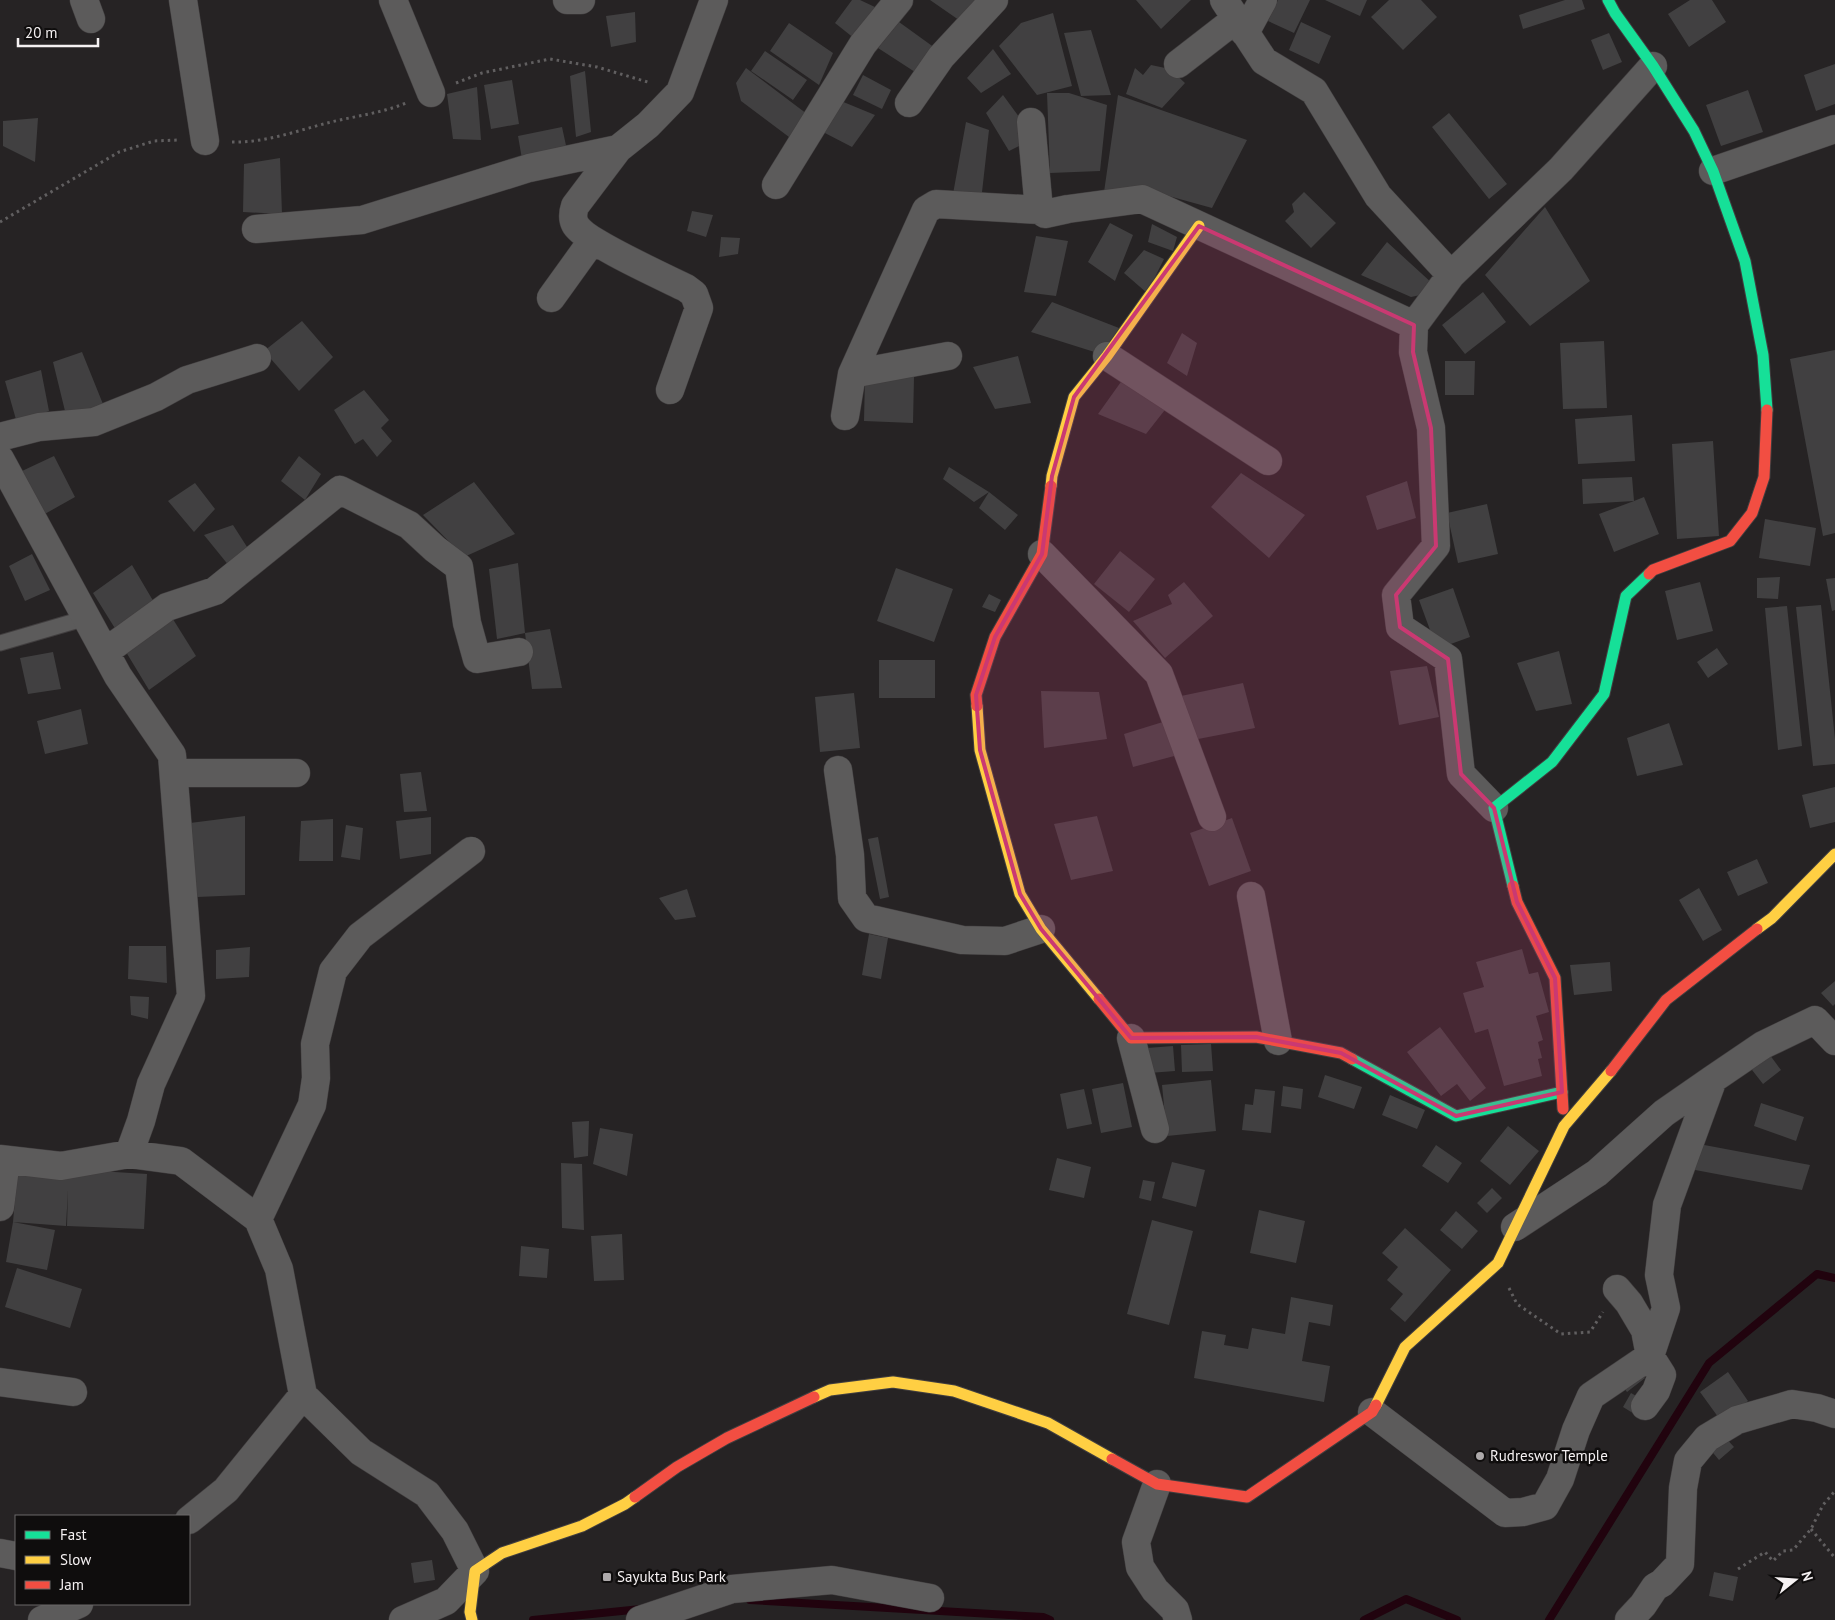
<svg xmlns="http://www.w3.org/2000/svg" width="1835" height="1620" font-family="'PT Sans',sans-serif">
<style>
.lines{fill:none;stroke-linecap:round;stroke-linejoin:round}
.stream{stroke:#21030e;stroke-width:8}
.building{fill:#414041}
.lane-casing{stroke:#413e3f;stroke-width:17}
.street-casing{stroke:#413e3f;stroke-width:29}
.fast-casing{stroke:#413e3f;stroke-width:13}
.slow-casing{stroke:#413e3f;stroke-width:13}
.jam-casing{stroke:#413e3f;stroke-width:13}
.path{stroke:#615f60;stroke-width:3;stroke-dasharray:2.5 4;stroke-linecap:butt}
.lane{stroke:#5c5b5b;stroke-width:15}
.street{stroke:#5c5b5b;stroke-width:28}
.fast{stroke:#16e098;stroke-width:11}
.slow{stroke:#ffcf43;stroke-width:11}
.jam{stroke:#f24e42;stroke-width:11}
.marked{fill:#ca3972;fill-opacity:0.2;stroke:#ca3972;stroke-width:4;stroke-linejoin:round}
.poi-dot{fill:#ada9aa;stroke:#0f0d0d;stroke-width:2}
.labels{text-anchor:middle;stroke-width:5;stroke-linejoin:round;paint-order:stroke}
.poi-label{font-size:15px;fill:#f5f1f2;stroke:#0f0d0d;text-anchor:start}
</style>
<rect width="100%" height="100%" fill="#262324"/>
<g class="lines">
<!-- stream -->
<path class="stream" d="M 750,1600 L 1043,1617 L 1050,1620
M 533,1620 L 641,1609
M 1364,1620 L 1406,1599 L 1457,1620
M 1549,1620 L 1709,1363 L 1817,1274 L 1835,1278"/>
</g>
<!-- building -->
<path class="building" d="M 852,0 L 860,0 L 877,8 L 855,39 L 835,23 Z
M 930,0 L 985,0 L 969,27 Z
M 1136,0 L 1191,0 L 1161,29 Z
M 1278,0 L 1310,0 L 1294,33 L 1268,21 Z
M 1325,0 L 1367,0 L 1360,16 Z
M 1389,0 L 1421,0 L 1437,17 L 1403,50 L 1371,17 Z
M 1565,0 L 1582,0 L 1585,9 L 1523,29 L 1519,15 Z
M 1690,0 L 1712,0 L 1726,22 L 1689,47 L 1668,14 Z
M 635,12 L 636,42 L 611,47 L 606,16 Z
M 1053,13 L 1072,86 L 1037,95 L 999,46 L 1021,23 Z
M 899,22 L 935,48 L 915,72 L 878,48 Z
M 1301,22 L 1331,36 L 1319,64 L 1289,50 Z
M 789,23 L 833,53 L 819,85 L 770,51 Z
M 1091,30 L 1111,95 L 1081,96 L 1064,33 Z
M 1609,33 L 1622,62 L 1603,70 L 1591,40 Z
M 993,49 L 1011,74 L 981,93 L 967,78 Z
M 765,51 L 807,80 L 793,100 L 751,71 Z
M 1835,64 L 1835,104 L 1816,111 L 1804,75 Z
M 1151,65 L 1170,69 L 1185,83 L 1162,108 L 1126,94 L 1135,68 L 1143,75 Z
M 746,68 L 811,117 L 793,140 L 741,101 L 736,83 Z
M 585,71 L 591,132 L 576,137 L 570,76 Z
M 863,75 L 891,90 L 882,109 L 853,95 Z
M 512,80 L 519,124 L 491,129 L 484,85 Z
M 477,87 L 481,140 L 453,139 L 447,94 Z
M 1748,90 L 1763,132 L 1721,146 L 1706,105 Z
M 1047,93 L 1069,93 L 1107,105 L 1100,171 L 1050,173 Z
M 1003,95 L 1022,121 L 1025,143 L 1009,151 L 986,113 Z
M 1118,95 L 1247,140 L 1212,208 L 1147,190 L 1104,192 Z
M 841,101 L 875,115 L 852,147 L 823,132 Z
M 1449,113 L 1507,184 L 1489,199 L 1432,127 Z
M 38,118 L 35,162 L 3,146 L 3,121 Z
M 966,122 L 989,130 L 981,201 L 953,194 Z
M 562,127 L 567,150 L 522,159 L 518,136 Z
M 280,158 L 282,214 L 243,212 L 244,164 Z
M 1304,192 L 1336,223 L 1311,248 L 1285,221 L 1294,212 L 1292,204 Z
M 1545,207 L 1590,281 L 1530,326 L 1485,275 Z
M 692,211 L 713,215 L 706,237 L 687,231 Z
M 1110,223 L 1133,235 L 1115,281 L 1088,262 Z
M 1152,224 L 1177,237 L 1173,251 L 1148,242 Z
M 1036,236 L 1068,241 L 1056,296 L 1024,292 Z
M 721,237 L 740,238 L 738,254 L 719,257 Z
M 1387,242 L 1433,284 L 1425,294 L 1411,297 L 1361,275 Z
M 1144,250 L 1164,259 L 1147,293 L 1124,273 Z
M 1483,292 L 1506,322 L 1465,354 L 1442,325 Z
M 1052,302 L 1119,328 L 1104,355 L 1031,332 Z
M 302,321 L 333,357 L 299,391 L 264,351 Z
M 1182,333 L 1197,343 L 1187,376 L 1167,363 Z
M 1604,341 L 1607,408 L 1563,409 L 1560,343 Z
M 1835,350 L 1835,533 L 1823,536 L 1790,359 Z
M 82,352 L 107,414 L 65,411 L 53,362 Z
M 1018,356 L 1031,403 L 995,409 L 973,367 Z
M 1445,361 L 1475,361 L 1474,395 L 1445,395 Z
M 41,370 L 49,411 L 17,423 L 5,381 Z
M 865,376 L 914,377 L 913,423 L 864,421 Z
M 1123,379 L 1168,406 L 1146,434 L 1098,414 Z
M 364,390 L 389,420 L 381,428 L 392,441 L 377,457 L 363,439 L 355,444 L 334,410 Z
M 1632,415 L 1635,461 L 1578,464 L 1575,419 Z
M 1713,441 L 1719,536 L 1677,539 L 1672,444 Z
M 54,456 L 75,497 L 43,515 L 22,471 Z
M 299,456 L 321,474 L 305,500 L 281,481 Z
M 949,467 L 989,492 L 1018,515 L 1005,530 L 979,508 L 989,492 L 974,502 L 943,479 Z
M 1241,473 L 1305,515 L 1269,558 L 1211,507 Z
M 1632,477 L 1634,501 L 1644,497 L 1659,534 L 1614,552 L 1599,514 L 1634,501 L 1583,504 L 1582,479 Z
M 1407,481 L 1416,518 L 1377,530 L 1366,496 Z
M 474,482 L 515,534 L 464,557 L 423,515 Z
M 195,483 L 215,509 L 194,532 L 168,501 Z
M 1487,504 L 1498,554 L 1458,563 L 1447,513 Z
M 1765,519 L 1816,528 L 1810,566 L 1759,558 Z
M 233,525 L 249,550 L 230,567 L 204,535 Z
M 1120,551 L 1155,579 L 1129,612 L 1094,584 Z
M 32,554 L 50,590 L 25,601 L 9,566 Z
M 518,563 L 525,633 L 497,639 L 489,569 Z
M 132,565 L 155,604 L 116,630 L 93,593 Z
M 896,568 L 953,589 L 934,642 L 877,621 Z
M 1780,577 L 1778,599 L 1757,598 L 1757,578 Z
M 1835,578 L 1835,610 L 1832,611 L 1826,579 Z
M 1184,582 L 1213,616 L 1165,658 L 1133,621 L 1172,604 L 1168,595 Z
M 1700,582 L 1713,631 L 1677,640 L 1665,591 Z
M 1453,588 L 1470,637 L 1437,649 L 1419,600 Z
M 989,594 L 1001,600 L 995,612 L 982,607 Z
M 1821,605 L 1835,739 L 1835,764 L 1813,766 L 1796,607 Z
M 1787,606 L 1802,746 L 1778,750 L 1765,608 Z
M 171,616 L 196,656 L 149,690 L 126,652 Z
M 550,629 L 562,688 L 532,689 L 525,633 Z
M 1717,648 L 1728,664 L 1708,678 L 1697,662 Z
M 1559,651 L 1572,704 L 1536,711 L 1517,663 Z
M 53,652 L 61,689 L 28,694 L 20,658 Z
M 879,660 L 935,660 L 935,698 L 879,698 Z
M 1427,666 L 1439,717 L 1399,725 L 1390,671 Z
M 1243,683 L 1255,728 L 1193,740 L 1181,696 Z
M 1041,691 L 1099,692 L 1107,739 L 1044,748 Z
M 854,693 L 860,748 L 820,752 L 815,697 Z
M 81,709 L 88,744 L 45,754 L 37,721 Z
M 1166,721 L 1178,755 L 1133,767 L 1124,734 Z
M 1669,723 L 1683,765 L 1637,776 L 1627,738 Z
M 421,772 L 427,811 L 404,812 L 400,774 Z
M 1835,787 L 1835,822 L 1810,828 L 1802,795 Z
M 245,816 L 245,895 L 197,897 L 190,823 Z
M 1097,816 L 1113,871 L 1071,880 L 1054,824 Z
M 431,817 L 431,854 L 400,859 L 396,821 Z
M 1232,818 L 1251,871 L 1209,886 L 1190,833 Z
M 333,819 L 333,861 L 299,861 L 301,821 Z
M 346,825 L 363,828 L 360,860 L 341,857 Z
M 878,837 L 889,897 L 880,899 L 868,839 Z
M 1757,859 L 1768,883 L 1738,896 L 1727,872 Z
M 1699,888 L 1722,930 L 1703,941 L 1679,900 Z
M 687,889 L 696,917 L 675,920 L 659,898 Z
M 869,934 L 888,938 L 881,979 L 862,975 Z
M 129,946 L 166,946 L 167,983 L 128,979 Z
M 250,947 L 249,977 L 216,979 L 216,950 Z
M 1522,949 L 1529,974 L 1538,972 L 1549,1012 L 1536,1016 L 1543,1040 L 1538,1042 L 1542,1058 L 1538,1059 L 1542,1076 L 1504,1086 L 1488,1029 L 1475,1033 L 1463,993 L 1484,987 L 1476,962 Z
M 1610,962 L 1612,991 L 1574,995 L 1570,965 Z
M 1835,981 L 1835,1004 L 1833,1006 L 1821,993 Z
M 130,996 L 149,997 L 148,1019 L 131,1015 Z
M 1440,1027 L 1486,1088 L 1470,1101 L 1457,1084 L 1441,1096 L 1407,1052 Z
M 1211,1044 L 1213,1071 L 1182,1072 L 1181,1045 Z
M 1173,1046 L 1175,1071 L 1149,1073 L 1147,1048 Z
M 1764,1047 L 1781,1070 L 1763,1084 L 1745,1061 Z
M 1325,1075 L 1362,1087 L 1354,1109 L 1318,1097 Z
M 1211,1080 L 1216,1131 L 1167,1136 L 1162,1085 Z
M 1123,1083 L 1132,1127 L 1101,1133 L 1092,1089 Z
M 1283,1086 L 1303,1089 L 1301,1109 L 1281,1106 Z
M 1084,1089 L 1092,1124 L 1067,1129 L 1060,1094 Z
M 1255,1089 L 1275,1091 L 1271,1133 L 1242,1130 L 1245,1104 L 1253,1105 Z
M 1390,1095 L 1425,1110 L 1417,1129 L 1382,1115 Z
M 1761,1103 L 1804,1117 L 1796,1141 L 1754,1126 Z
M 589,1121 L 588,1156 L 574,1158 L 572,1122 Z
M 1508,1126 L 1539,1151 L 1510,1185 L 1480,1161 Z
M 600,1128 L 633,1134 L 627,1176 L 593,1164 Z
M 1699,1144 L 1810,1165 L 1802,1190 L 1690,1169 Z
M 1436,1145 L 1462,1163 L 1448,1183 L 1422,1166 Z
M 1057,1158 L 1091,1167 L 1084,1198 L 1049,1190 Z
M 1172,1162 L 1205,1170 L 1196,1207 L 1162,1198 Z
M 561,1163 L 582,1164 L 584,1230 L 562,1228 Z
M 18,1166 L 147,1174 L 144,1229 L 67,1226 L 68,1190 L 66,1226 L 13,1222 L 55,1230 L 47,1270 L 6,1262 L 13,1222 Z
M 1143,1180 L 1155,1182 L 1151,1201 L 1139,1198 Z
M 1492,1188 L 1502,1198 L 1487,1213 L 1477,1203 Z
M 1259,1210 L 1305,1221 L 1296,1263 L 1250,1253 Z
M 1456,1211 L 1478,1231 L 1462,1249 L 1440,1230 Z
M 1152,1220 L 1193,1231 L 1169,1325 L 1127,1314 Z
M 1405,1228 L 1451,1270 L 1405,1322 L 1390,1309 L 1403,1294 L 1387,1280 L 1398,1267 L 1382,1253 Z
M 622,1234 L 624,1280 L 594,1281 L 591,1236 Z
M 521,1246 L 549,1249 L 547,1278 L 519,1276 Z
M 17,1268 L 82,1289 L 70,1328 L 5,1307 Z
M 1291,1297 L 1333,1305 L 1330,1326 L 1309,1322 L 1302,1361 L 1330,1366 L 1324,1402 L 1194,1378 L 1202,1331 L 1226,1335 L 1224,1345 L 1248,1349 L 1252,1328 L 1285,1334 Z
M 1636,1366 L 1645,1378 L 1627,1392 L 1618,1380 Z
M 1728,1372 L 1748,1401 L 1721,1421 L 1700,1392 Z
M 1631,1393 L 1645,1401 L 1636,1415 L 1623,1407 Z
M 1723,1435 L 1734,1447 L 1719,1460 L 1709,1448 Z
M 432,1560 L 435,1580 L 414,1583 L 411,1563 Z
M 1714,1572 L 1738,1577 L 1733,1601 L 1709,1596 Z"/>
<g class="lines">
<defs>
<path id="lane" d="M 0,643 L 86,618"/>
<path id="street" d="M 84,0 L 91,19
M 183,0 L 205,141
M 393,0 L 431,93
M 567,0 L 581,0
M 1224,0 L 1264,61 L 1314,91 L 1378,196 L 1451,275
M 1245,33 L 1263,0
M 1178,64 L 1236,19
M 909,103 L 941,57 L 994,0
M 1031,122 L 1038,199 L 1040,210 L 1045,214 L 1068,209 L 1142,199 L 1414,325
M 618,149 L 575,206 C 573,212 572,218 575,224 C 583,241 666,278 686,288 L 694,294 L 699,308 L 670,390
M 1713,171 L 1835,129
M 776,185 L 863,44 L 899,0
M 256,229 L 362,220 L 529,168 L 618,149 L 648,125 L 680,92 L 714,0
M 551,298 L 592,241
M 1107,356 L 1268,461
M 852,374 L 926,210 L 936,204 L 1040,210
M 845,416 L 852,374 L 948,356
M 0,437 L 39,427 L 94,422 L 156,397 L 187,380 L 257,358
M 0,459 L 118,676 L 172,755 L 191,996 L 151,1084 L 141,1121 L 129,1154
M 1042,554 L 1159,674 L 1212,817
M 105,652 L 167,607 L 215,591 L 340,490 L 409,525 L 435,549 L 459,567 L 467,623 L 477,659 L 519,652
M 838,770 L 850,855 L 852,898 L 866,918 L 962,940 L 1005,941 L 1041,929
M 174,773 L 296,773
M 1494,808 L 1461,774 L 1448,659 L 1400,627 L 1396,595 L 1436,546 L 1431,428 L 1413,352 L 1414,325 L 1451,275 L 1561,169 L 1653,66
M 1251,896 L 1278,1041
M 1131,1038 L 1155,1129
M 0,1159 L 61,1166 L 129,1154 L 181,1161 L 258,1219 L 279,1269 L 303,1395 L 361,1452 L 427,1494 L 455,1531 L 475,1571 L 446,1601 L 403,1620
M 0,1207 L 6,1160
M 258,1219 L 312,1105 L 316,1078 L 315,1044 L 333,971 L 360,936 L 471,851
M 1515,1227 L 1597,1173 L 1664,1113 L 1713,1079 L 1763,1045 L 1815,1020 L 1835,1041
M 1617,1289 L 1629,1303 L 1645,1330 L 1650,1356 L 1662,1375 L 1656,1391 L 1645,1406
M 0,1382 L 73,1392
M 1372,1412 L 1505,1513 L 1523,1512 L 1545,1506 L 1560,1479 L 1576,1430 L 1591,1396 L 1650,1356 L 1666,1308 L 1659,1275 L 1667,1205 L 1713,1079
M 1157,1484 L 1136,1542 L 1140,1567 L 1155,1590 L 1175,1610 L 1178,1620
M 189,1520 L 226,1490 L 303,1395
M 0,1553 L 16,1556
M 42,1620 L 79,1604
M 640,1620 L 732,1589 L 832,1580 L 930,1598
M 1629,1620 L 1643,1605 L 1655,1587 L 1662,1583 L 1680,1564 L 1683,1488 L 1688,1461 L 1707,1438 L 1737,1420 L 1792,1404 L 1817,1408 L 1835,1414"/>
<path id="fast" d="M 1608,0 L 1615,13 L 1653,66 L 1694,131 L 1713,171 L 1745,261 L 1763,355 L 1767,410
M 1513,886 L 1494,808 L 1552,762 L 1604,694 L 1626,596 L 1649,574
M 1352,1059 L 1456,1116 L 1562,1092"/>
<path id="slow" d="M 1051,486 L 1052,476 L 1074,397 L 1107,356 L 1199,226
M 977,706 L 980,750 L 1020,894 L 1041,929 L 1099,999
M 1757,929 L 1772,918 L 1835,854
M 814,1397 L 830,1390 L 893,1382 L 954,1391 L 1048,1423 L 1112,1459
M 1376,1405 L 1405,1347 L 1498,1263 L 1564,1126 L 1611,1071
M 472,1620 L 470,1612 L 475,1571 L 502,1553 L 582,1526 L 625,1504 L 635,1497"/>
<path id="jam" d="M 1649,574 L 1653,570 L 1730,541 L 1752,513 L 1764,477 L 1767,410
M 977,706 L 976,695 L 995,637 L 1042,554 L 1051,486
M 1513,886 L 1517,902 L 1555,978 L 1563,1109
M 1099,999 L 1131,1038 L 1256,1037 L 1341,1053 L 1352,1059
M 1611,1071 L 1666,1000 L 1757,929
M 1112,1459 L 1157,1484 L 1247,1497 L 1372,1412 L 1376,1405
M 635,1497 L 677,1467 L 727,1438 L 814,1397"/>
</defs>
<!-- lane casing -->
<use href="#lane" class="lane-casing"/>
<!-- street casing -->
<use href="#street" class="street-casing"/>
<!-- fast casing -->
<use href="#fast" class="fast-casing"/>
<!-- slow casing -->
<use href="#slow" class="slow-casing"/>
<!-- jam casing -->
<use href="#jam" class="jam-casing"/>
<!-- path -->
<path class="path" d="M 456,83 L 482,73 L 550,59 L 597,67 L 651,83
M 232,142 C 266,143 299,130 331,122 C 356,116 382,113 406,103
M 0,222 L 119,152 L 154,141 L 179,140
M 1509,1288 L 1517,1304 L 1561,1334 L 1590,1332 L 1603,1312
M 1811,1529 L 1835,1558
M 1738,1569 L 1765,1552 L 1773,1561 L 1783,1551 L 1793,1550 L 1811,1529 L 1823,1505 L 1835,1491"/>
<!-- lane -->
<use href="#lane" class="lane"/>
<!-- street -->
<use href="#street" class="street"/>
<!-- fast -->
<use href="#fast" class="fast"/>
<!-- slow -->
<use href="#slow" class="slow"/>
<!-- jam -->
<use href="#jam" class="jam"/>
</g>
<!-- marked area -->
<path class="marked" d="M 1199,226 L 1414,325 L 1413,352 L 1431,428 L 1436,546 L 1396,595 L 1400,627 L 1448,659 L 1461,774 L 1494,808 L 1517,902 L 1555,978 L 1562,1092 L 1456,1116 L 1341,1053 L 1256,1037 L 1131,1038 L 1041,929 L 1020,894 L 980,750 L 976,695 L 995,637 L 1042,554 L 1052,476 L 1074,397 Z"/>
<!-- markers -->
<g class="poi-dot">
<circle cx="1480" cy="1456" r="5"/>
<rect x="602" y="1572" width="10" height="10" rx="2.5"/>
</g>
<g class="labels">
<!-- poi labels -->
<g class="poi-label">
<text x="1490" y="1461">Rudreswor Temple</text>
<text x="617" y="1582">Sayukta Bus Park</text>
</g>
</g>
<!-- legend -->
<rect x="15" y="1515" width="175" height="90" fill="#0f0d0d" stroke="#6b6869"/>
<rect x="25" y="1531" width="25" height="8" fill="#16e098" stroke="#6b6869"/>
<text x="60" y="1540" font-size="15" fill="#f5f1f2">Fast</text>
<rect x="25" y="1556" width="25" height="8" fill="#ffcf43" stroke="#6b6869"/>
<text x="60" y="1565" font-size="15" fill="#f5f1f2">Slow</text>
<rect x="25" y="1581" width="25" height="8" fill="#f24e42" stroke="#6b6869"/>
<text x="60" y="1590" font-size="15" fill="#f5f1f2">Jam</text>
<!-- north arrow -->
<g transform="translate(1795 1580) rotate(73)" stroke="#0f0d0d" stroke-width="4" paint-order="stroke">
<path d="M0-4L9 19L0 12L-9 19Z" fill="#f5f1f2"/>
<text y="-8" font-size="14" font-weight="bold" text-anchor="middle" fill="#f5f1f2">N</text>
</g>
<!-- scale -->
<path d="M18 38v8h80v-8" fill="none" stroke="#f5f1f2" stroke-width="2.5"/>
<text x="25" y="38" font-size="15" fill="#f5f1f2" stroke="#0f0d0d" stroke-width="4" paint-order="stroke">20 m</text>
</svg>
